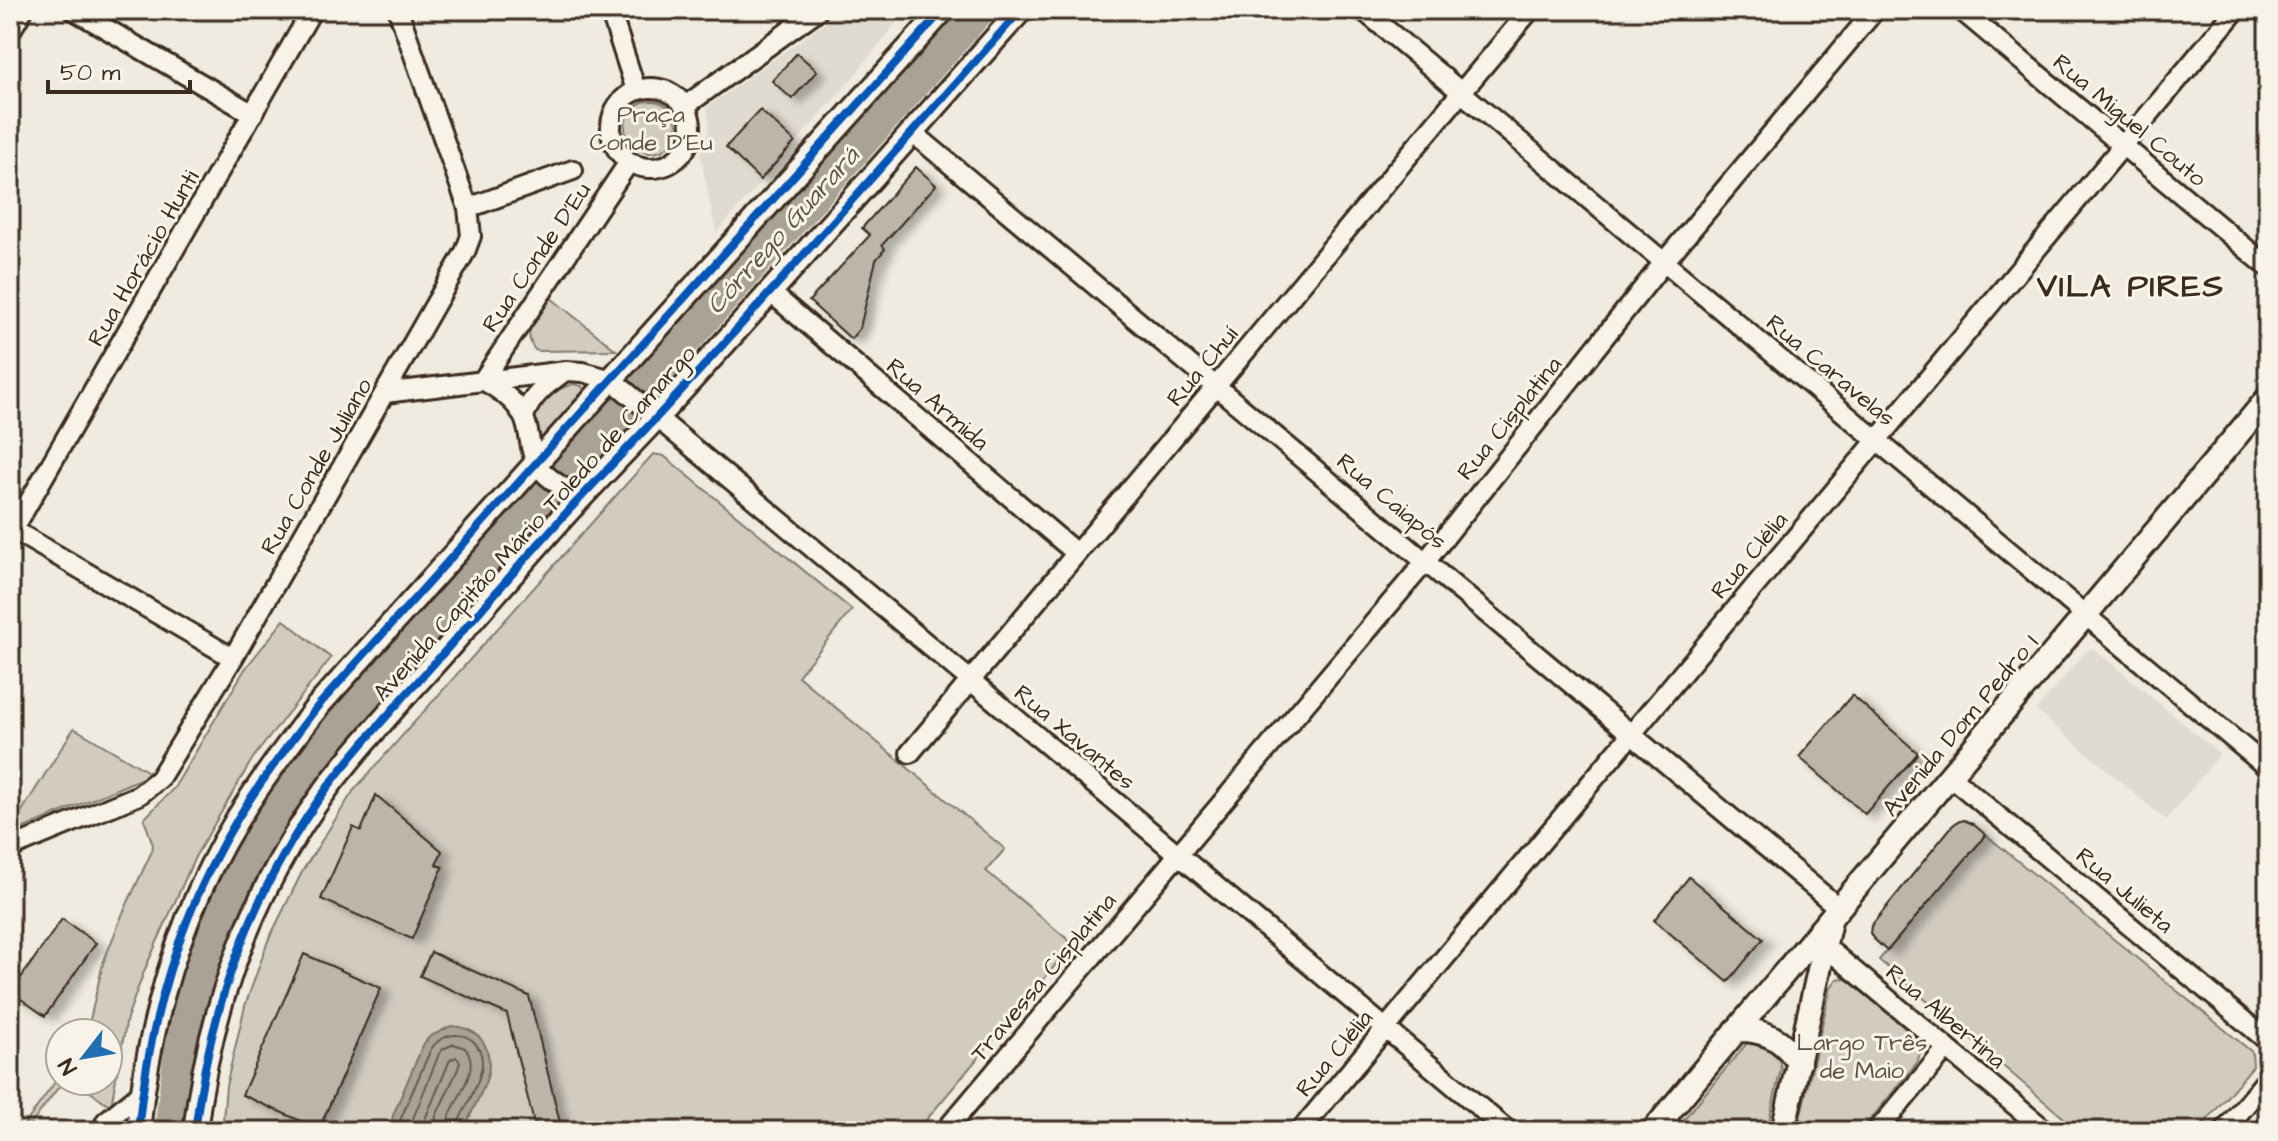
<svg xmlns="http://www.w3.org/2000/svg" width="2278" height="1141" font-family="'Architects Daughter',sans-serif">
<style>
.built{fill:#e0dbd0}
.green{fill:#d1cbc0;stroke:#867a6f;stroke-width:2}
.water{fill:#aaa296;stroke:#7e7266;stroke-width:2}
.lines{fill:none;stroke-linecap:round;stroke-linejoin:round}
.shore{stroke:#675a4e;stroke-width:2}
.river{stroke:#aaa296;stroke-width:34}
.building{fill:#bdb5aa;stroke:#3b2a1e;stroke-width:2;filter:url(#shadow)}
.minor-casing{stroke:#3b2a1e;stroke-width:24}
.major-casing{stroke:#3b2a1e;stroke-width:28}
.minor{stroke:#f7f3e8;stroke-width:18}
.major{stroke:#f7f3e8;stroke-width:22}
.cycleway-casing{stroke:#f7f3e8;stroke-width:13}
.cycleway{stroke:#0057b8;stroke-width:8}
.labels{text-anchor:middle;stroke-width:6;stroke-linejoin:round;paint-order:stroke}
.park-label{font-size:24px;fill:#605246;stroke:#f7f3e8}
.street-label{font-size:24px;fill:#3b2a1e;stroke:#f7f3e8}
.water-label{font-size:26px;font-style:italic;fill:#625448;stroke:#f7f3e8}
.district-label{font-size:32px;font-weight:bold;letter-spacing:2px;fill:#3b2a1e;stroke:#f7f3e8}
</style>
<defs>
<filter id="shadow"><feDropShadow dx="9" dy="5" stdDeviation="4" flood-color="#0004"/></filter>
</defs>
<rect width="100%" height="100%" fill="#efebe0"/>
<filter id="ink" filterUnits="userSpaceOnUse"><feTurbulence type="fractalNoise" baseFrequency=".0125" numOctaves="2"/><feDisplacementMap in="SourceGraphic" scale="16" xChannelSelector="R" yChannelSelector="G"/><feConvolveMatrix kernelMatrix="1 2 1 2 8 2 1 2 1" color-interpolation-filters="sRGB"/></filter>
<g filter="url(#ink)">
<!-- built -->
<path class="built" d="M 843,10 L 907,10 L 850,81 L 716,233 L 700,154 L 707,139 L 709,123 L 707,107 Z
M 2093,648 L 2220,754 L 2166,820 L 2036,710 L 2087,650 Z"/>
<!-- green -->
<path class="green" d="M625 127a26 26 0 1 1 52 0a26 26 0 1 1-52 0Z
M 551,298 L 616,350 L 540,351 L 535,350 C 520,329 538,316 551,298 Z
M 573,384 L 582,386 L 584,392 L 583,396 L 544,440 L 538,440 C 537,434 534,426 534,419 C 533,400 558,389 573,384 Z
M 653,454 L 664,456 L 852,610 L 798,676 L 1005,849 L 986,871 L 1073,944 L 917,1131 L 222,1131 L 226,1086 L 245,1006 L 268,941 L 303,870 L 354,790 Z
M 284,620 L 331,658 L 253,758 L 195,857 L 145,969 L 127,1018 L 111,1106 L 74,1081 L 108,1081 L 108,1033 L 87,1033 L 103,963 L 123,913 L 152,851 L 153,845 L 144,819 L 174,788 L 245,669 Z
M 74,728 L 152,774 L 10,834 L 10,830 Z
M 1986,835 L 2252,1052 L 2253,1066 L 2198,1131 L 2079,1131 L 1879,960 Z
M 1843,978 L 1849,981 L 1918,1039 L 1921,1051 L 1917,1063 L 1861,1131 L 1797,1131 L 1831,987 L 1837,979 Z
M 1747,1043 C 1766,1041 1778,1049 1781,1068 L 1767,1131 L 1674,1131 Z
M 60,1075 L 60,1081 L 63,1081 L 26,1131 L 20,1131 Z"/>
<!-- water -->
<path class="water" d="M 451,1026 C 466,1027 480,1032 486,1048 C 498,1076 472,1104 464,1131 L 390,1131 L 393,1115 L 423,1045 L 429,1037 Z"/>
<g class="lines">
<!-- shore -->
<path class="shore" d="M 398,1131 L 401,1118 L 431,1049 C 446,1027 479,1031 482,1060 C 484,1077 464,1109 457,1125 L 456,1131
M 408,1131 L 439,1054 L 443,1049 L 454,1044 L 465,1048 C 485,1071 447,1105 446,1131
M 420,1131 L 450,1060 L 456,1057 L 460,1062 L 458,1069 L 436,1116 L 434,1131"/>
<!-- river -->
<path class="river" d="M 171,1131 L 183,1035 L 201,965 L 231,891 L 274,812 L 350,715 L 978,10"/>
</g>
<!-- building -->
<path class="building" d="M 797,53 L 817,71 L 792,99 L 772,81 Z
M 760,110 L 795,142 L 760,180 L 726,147 Z
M 916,167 L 936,185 L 882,245 L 885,249 L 876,260 L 860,328 L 851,339 L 809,301 L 870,235 L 862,228 Z
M 1852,695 L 1918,753 L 1865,814 L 1799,757 Z
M 376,795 L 442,851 L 436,865 L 443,867 L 412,939 L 321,899 L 353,827 L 361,831 Z
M 1964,820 L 1973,824 L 1986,835 L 1887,951 L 1873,938 L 1870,933 L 1871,926 L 1952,826 L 1957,822 Z
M 1689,877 L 1763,939 L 1728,982 L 1654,920 Z
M 62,919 L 96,943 L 45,1016 L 11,992 Z
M 431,952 L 529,996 L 562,1131 L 536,1131 L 507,1014 L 420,976 Z
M 304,954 L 381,988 L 319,1129 L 242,1095 Z"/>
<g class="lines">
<defs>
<path id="minor" d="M 74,10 L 253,114
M 610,10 L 636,90
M 1363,10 L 2268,768
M 1961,10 L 2268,267
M 10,32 L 23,10
M611 128a40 40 0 1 1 80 0a40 40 0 1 1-80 0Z
M 685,106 L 818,10
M 912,132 L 1840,909
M 468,208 L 573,170
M 769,291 L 1076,553
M 483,380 L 629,162
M 483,380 C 498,389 517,401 524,418 C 530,431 529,447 535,460 C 540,474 569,495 584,494
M 385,393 L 566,371 L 583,372 L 612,380 L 1508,1131
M 524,416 C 532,395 546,385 564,372
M 10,528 L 233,658
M 13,530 L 312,10
M 910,753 L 1530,10
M 1951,777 L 2268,1041
M 10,848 L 139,795 L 159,779 L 233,658 L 465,252 L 471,236 L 468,208 L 398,10
M 1816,939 L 2046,1131
M 102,1131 L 106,1121 L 142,1092
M 945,1131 L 1426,561 L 1664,262 L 1875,10
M 1300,1131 L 2236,10
M 1877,1131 L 1947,1048
M 2224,1131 L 2268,1078"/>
<path id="major" d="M 1736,1030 C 1764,1029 1783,1039 1799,1063
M 138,1131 C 149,1020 180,913 238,818 C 262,779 289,744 317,707 L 943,10
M 195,1131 C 210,1005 254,886 330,784 C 366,737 407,694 446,650 C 487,603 527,556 568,511 C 597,480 627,449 656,418 C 780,284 899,146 1021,10
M 1653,1131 C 1856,885 2063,643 2268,398
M 1783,1131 L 1830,921"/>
</defs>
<!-- minor casing -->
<use href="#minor" class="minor-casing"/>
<!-- major casing -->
<use href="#major" class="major-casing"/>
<!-- minor -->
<use href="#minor" class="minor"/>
<!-- major -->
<use href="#major" class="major"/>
<defs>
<path id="cycleway" d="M 138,1131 C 149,1020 180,913 238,818 C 262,779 289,744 317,707 L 943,10
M 195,1131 C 210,1005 254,886 330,784 C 366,737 407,694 446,650 C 487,603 527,556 568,511 C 597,480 627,449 656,418 C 780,284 899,146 1021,10"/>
</defs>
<!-- cycleway casing -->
<use href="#cycleway" class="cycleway-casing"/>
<!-- cycleway -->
<use href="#cycleway" class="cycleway"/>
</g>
</g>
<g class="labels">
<!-- park labels -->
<g class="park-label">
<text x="651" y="122">Praça<tspan x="651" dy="28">Conde D'Eu</tspan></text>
<text x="1862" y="1050">Largo Três<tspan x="1862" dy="28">de Maio</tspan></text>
</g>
<!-- street labels -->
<g class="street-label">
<text transform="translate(2130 120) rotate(40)" y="8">Rua Miguel Couto</text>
<text transform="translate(536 257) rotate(-56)" y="8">Rua Conde D'Eu</text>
<text transform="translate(143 258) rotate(-60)" y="8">Rua Horácio Hunti</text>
<text transform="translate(1202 366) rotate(-50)" y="8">Rua Chuí</text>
<text transform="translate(1831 370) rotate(40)" y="8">Rua Caravelas</text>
<text transform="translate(938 404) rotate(41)" y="8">Rua Armida</text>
<text transform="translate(1509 418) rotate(-51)" y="8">Rua Cisplatina</text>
<text transform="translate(316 466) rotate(-60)" y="8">Rua Conde Juliano</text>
<text transform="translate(1392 501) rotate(40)" y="8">Rua Caiapós</text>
<text transform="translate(534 523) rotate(-48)" y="8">Avenida Capitão Mário Toledo de Camargo</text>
<text transform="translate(1749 555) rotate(-50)" y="8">Rua Clélia</text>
<text transform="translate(1960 725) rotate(-50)" y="8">Avenida Dom Pedro I</text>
<text transform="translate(1075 737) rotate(40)" y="8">Rua Xavantes</text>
<text transform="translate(2125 890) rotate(40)" y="8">Rua Julieta</text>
<text transform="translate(1043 977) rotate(-50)" y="8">Travessa Cisplatina</text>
<text transform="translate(1946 1016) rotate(40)" y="8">Rua Albertina</text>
<text transform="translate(1334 1053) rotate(-50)" y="8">Rua Clélia</text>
</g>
<!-- water labels -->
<g class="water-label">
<text transform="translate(782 230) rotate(-48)" y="9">Córrego Guarará</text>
</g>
<!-- district labels -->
<g class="district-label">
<text x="2131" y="296">VILA PIRES</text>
</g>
</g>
<!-- margin -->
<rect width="2278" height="1141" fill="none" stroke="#f7f3e8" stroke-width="40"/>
<rect x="20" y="20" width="2238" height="1101" fill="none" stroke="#3b2a1e" stroke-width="3" filter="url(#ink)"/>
<!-- north arrow -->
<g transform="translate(84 1057) rotate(239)"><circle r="38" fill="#f7f3e8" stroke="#aca397" stroke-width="2"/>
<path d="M0-6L14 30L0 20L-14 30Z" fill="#1f6fb2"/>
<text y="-12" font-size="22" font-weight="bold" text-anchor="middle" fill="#3b2a1e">N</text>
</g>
<!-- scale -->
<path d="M48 80v12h142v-12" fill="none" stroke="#3b2a1e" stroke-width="4"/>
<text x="60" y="80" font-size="24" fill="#3b2a1e" stroke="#f7f3e8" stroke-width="6" paint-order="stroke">50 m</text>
</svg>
